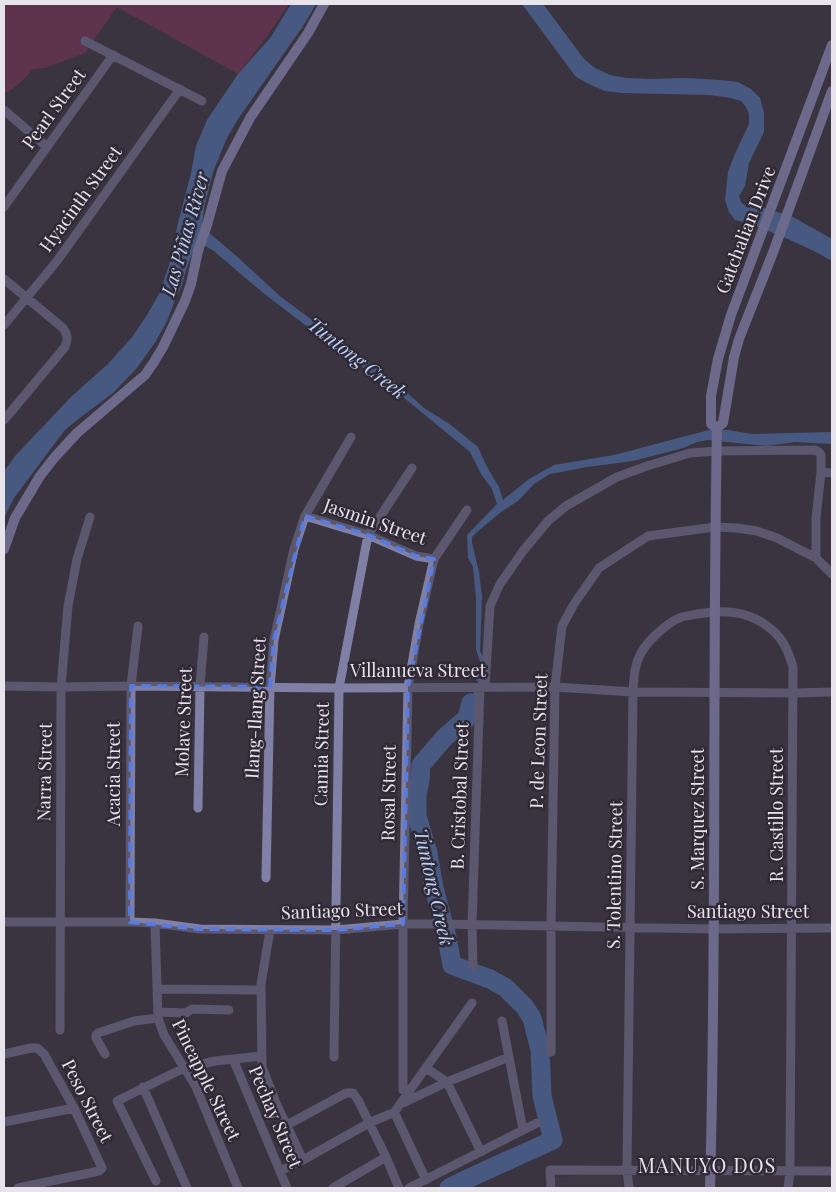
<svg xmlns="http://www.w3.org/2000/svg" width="836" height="1192" font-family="'Playfair Display',serif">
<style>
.built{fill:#443c4e}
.green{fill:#87325d}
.water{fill:#5985d1}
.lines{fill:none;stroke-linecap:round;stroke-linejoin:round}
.stream{stroke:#5985d1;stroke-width:3}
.river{stroke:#5985d1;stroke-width:19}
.street{stroke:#8080a6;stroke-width:9}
.secondary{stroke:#a8a9e5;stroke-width:10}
.marked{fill:none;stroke:#5a7bde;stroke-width:4;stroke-dasharray:10 6;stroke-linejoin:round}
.labels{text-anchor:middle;stroke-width:5;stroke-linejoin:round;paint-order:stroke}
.street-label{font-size:18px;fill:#e8e4ec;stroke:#302a36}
.water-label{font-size:19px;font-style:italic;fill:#bbd3fc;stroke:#302a36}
.quarter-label{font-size:20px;letter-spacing:1px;fill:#e8e4ec;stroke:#302a36}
</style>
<rect width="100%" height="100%" fill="#3a3440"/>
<!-- built -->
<path class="built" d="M 621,1172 L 623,1188 L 553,1188 L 552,1178 Z"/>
<!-- green -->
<path class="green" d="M 4,4 L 289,4 L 270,32 L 238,74 L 117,7 L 85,53 L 45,68 L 33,69 C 24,79 16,88 4,94 Z"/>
<!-- water -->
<path class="water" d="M 291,4 L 316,4 L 303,26 L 238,119 L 226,140 L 213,172 L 204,208 L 202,227 L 233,253 L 281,297 L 393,380 L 424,408 L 451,425 L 478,447 L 487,467 L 499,487 L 503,500 L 529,479 L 554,465 L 614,455 L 709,430 L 728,430 L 752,434 L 832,432 L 832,444 L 795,442 L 767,446 L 708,440 L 697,442 L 683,448 L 633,461 L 587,467 L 550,474 L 534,484 L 518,501 L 501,512 L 477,532 L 472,537 L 472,543 L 479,572 L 482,596 L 480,651 L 485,661 L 482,680 L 476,681 L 480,662 L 476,649 L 476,598 L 473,567 L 468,558 L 467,535 L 497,504 L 492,489 L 481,474 L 470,452 L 397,392 L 309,328 L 262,292 L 214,251 L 197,241 L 186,270 L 182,285 L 175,300 L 167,321 L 156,341 L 137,368 L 113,393 L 77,420 L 64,431 L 14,498 L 4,518 L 4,471 L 16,455 L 72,396 L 108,364 L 133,336 L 147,315 L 160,292 L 169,265 L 178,223 L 191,173 L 196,146 L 207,120 L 238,74 L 271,37 Z
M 522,4 L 543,4 L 584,59 L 595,68 L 610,75 L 626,78 L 649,79 L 687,78 L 719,80 L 738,82 L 751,89 L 760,98 L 764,113 L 764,132 L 749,163 L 745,186 L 739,196 L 741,202 L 747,207 L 761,207 L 793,217 L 832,239 L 832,261 L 814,251 L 790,240 L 752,224 L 735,220 L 729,212 L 725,200 L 728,172 L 734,156 L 749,124 L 749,114 L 746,107 L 741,101 L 731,98 L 710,95 L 621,93 L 605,91 L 591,85 L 576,77 Z"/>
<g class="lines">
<!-- stream -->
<path class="stream" d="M 471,703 L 480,681 L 480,677"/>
<!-- river -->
<path class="river" d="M 449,1188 C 483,1171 519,1156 553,1140 L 542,1096 L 540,1050 L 532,1018 L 524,1006 L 506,988 L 490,979 L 452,965 L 447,937 L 434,888 L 428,853 L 417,816 L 417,794 L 420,781 L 421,765 L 444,738 L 467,718 L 471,703"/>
<!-- street -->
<path class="street" d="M 85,41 L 202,101
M 4,110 L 47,147
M 4,207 L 113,55
M 4,279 L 63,328 C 68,335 68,339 65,347 L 4,420
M 4,325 L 57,261 L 180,89
M 821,472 L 832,473
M 305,516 L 368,535 L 416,556 L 434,559
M 4,686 L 61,687 L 131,686 L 339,688 L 555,687 L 633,692 L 794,693 L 832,692
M 485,687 L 490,606 L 500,584 L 523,551 L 548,521 L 566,506 L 617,477 L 647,466 L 690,453 L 717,451 L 815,450 L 819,452 L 821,455 L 821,472 L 816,518 L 816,558
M 198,808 L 200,686 L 204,637
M 266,878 L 270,687 L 274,640 L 294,549 L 305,516 L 351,437
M 4,922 L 130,922 L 155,923 L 200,929 L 336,930 L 403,924 L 438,924 L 713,929 L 832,928
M 130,922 L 131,686 L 138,626
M 155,923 L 158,1018 L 164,1035 L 196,1087 L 238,1188
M 270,930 L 261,984 L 262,1067 L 276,1103 L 303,1160
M 473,966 L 472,924 L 480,687
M 157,989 L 261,990
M 158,1012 L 186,1013 L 192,1009 L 229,1010
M 502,1021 L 523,1130
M 60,1030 L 61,687 L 68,606 L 77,559 L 90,517
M 551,1052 L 551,925 L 555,687 L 562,626 L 574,604 L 599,568 L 648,536 L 715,527 L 737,528 L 757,531 L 777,538 L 816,558 L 832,574
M 4,1054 L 31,1048 L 37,1048 L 44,1054 L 74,1108 L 102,1168 L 99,1171 L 18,1188
M 105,1054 L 96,1038 L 96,1035 L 98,1033 L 134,1021 L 158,1018
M 334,1057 L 339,688 L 368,535 L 412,468
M 233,1059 L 287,1188
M 426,1068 L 447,1082 L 481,1152
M 143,1087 L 187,1188
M 403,1090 L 403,924 L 408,687 L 419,624 L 434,559 L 467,510
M 403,1103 L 447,1082 L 509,1057
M 393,1114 L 472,1003
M 393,1114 L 396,1116 L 426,1180
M 4,1122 L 74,1108
M 287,1125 L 346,1093 L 353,1093 L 358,1100 L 386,1157 L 399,1188
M 280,1171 L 303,1160 L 369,1123 L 390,1114 L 393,1114
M 156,1181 L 117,1101 L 184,1068 L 215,1061 L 262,1056
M 333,1188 L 386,1157
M 409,1188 L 537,1123
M 551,1188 L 550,1170 L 832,1171
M 629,1188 L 627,1170 L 633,692 C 634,679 634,666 640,655 C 646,642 666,624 679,618 C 684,616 691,615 697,614 C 722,610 746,610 767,626 C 782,636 788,650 793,667 L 790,1171 L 788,1188"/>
<!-- secondary -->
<path class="secondary" d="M 717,428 L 711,424 L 711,396 L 718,359 L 731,315 L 832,45
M 4,549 L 15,518 L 40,476 L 54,458 L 77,433 L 145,375 L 154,362 L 163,347 L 185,301 L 191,284 L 198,251 L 207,225 L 222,171 L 250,118 L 308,33 L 324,4
M 710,1188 C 717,935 712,681 717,428 L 723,423 L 734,357 L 739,339 L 774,250 L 832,91"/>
</g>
<!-- marked area -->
<path d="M0 0H836V1192H0ZM 305,516 L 368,535 L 416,556 L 434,559 L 408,687 L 403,924 L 336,930 L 200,929 L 130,922 L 131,686 L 270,687 L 274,640 Z" fill="#3a3440" fill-opacity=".55" fill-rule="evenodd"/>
<path class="marked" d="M 305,516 L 368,535 L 416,556 L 434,559 L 408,687 L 403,924 L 336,930 L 200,929 L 130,922 L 131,686 L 270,687 L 274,640 Z"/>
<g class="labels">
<!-- street labels -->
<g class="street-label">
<text transform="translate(54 109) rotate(-54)" y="6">Pearl Street</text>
<text transform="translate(81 199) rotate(-54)" y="6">Hyacinth Street</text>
<text transform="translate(746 230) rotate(-69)" y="6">Gatchalian Drive</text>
<text transform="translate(375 522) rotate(19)" y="6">Jasmin Street</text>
<text x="418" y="677">Villanueva Street</text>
<text transform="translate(256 708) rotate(-87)" y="6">Ilang-Ilang Street</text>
<text transform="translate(184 722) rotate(-88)" y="6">Molave Street</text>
<text transform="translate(539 741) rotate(-88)" y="6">P. de Leon Street</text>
<text transform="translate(322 754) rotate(-89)" y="6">Camia Street</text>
<text transform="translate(45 772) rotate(-89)" y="6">Narra Street</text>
<text transform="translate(114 774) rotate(-90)" y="6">Acacia Street</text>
<text transform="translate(389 793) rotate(-89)" y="6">Rosal Street</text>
<text transform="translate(460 796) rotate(-88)" y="6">B. Cristobal Street</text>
<text transform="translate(777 815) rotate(-90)" y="6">R. Castillo Street</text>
<text transform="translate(698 819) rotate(-90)" y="6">S. Marquez Street</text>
<text transform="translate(615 875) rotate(-89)" y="6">S. Tolentino Street</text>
<text transform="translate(342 911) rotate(-2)" y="6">Santiago Street</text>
<text x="748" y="918">Santiago Street</text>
<text transform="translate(206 1080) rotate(64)" y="6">Pineapple Street</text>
<text transform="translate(87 1101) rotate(63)" y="6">Peso Street</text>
<text transform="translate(275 1117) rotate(67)" y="6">Pechay Street</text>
</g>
<!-- water labels -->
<g class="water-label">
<text transform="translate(185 234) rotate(-74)" y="7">Las Piñas River</text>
<text transform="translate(357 358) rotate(38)" y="7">Tuntong Creek</text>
<text transform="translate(434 887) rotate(77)" y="7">Tuntong Creek</text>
</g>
<!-- quarter labels -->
<g class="quarter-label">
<text x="707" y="1173">MANUYO DOS</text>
</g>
</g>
<!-- border -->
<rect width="836" height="1192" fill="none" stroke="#e8e4ec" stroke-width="10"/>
</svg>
